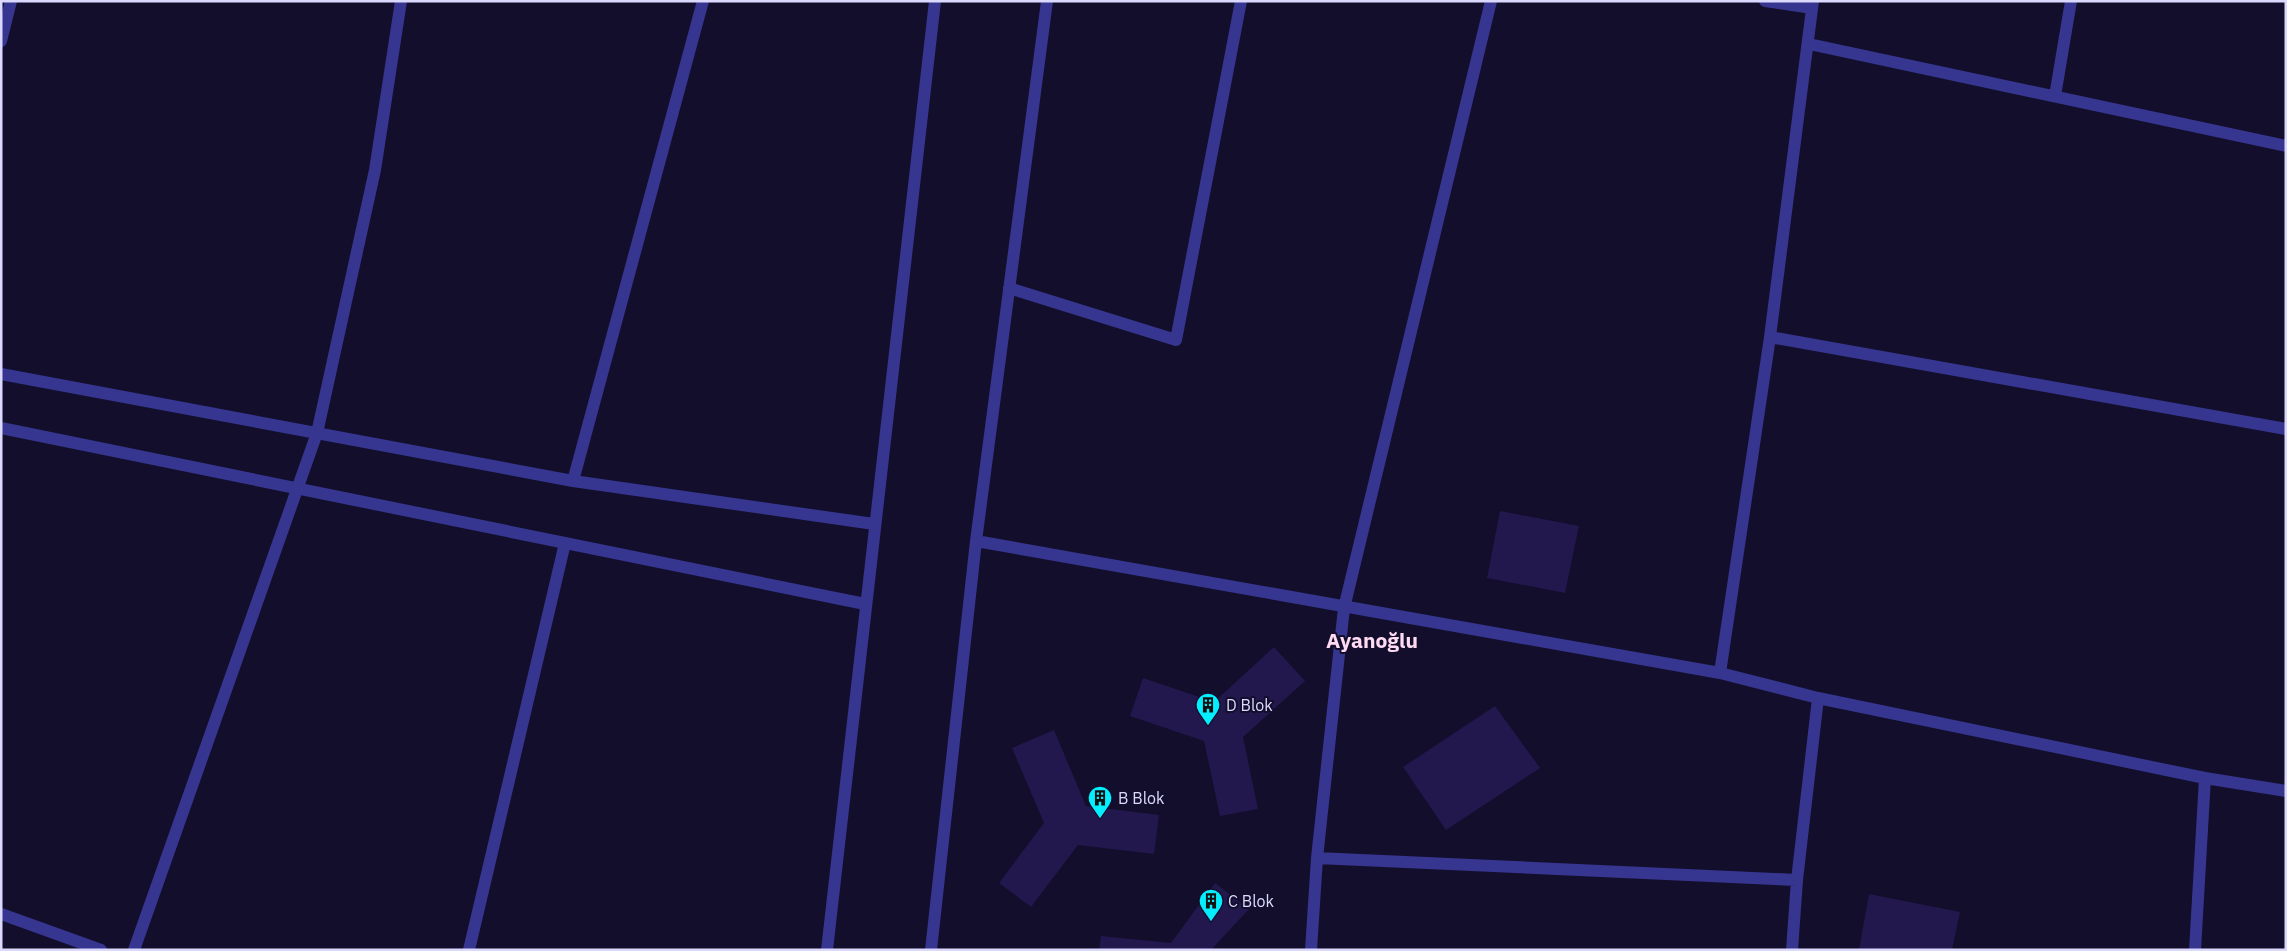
<svg xmlns="http://www.w3.org/2000/svg" width="2287" height="951" font-family="'IBM Plex Sans',sans-serif">
<style>
.building{fill:#22184e}
.lines{fill:none;stroke-linecap:round;stroke-linejoin:round}
.minor{stroke:#36358f;stroke-width:12}
.labels{text-anchor:middle;stroke-width:4;stroke-linejoin:round;paint-order:stroke}
.poi-label{font-size:16px;fill:#dcd9ff;stroke:#120e2b;text-anchor:start}
.district-label{font-size:21px;font-weight:bold;fill:#ffdbf3;stroke:#120e2b}
</style>
<rect width="100%" height="100%" fill="#120e2b"/>
<!-- building -->
<path class="building" d="M 1500,511 L 1579,526 L 1565,593 L 1487,578 Z
M 1274,647 L 1305,681 L 1243,737 L 1258,809 L 1220,816 L 1204,741 L 1130,716 L 1143,678 L 1214,702 Z
M 1495,706 L 1540,768 L 1446,830 L 1403,767 Z
M 1054,730 L 1086,806 L 1159,815 L 1154,854 L 1078,845 L 1031,907 L 999,883 L 1044,823 L 1012,748 Z
M 1215,883 L 1249,909 L 1211,950 L 1099,950 L 1101,936 L 1171,943 Z
M 1869,894 L 1960,912 L 1952,950 L 1859,950 Z"/>
<g class="lines">
<!-- minor -->
<path class="minor" d="M 1765,1 L 1812,8
M 1,41 L 11,1
M 1809,44 L 2286,146
M 2055,96 L 2071,1
M 1009,288 L 1176,340 L 1241,1
M 1770,337 L 2286,429
M 1,374 L 573,481 L 874,524
M 1,428 L 865,604
M 573,481 L 703,1
M 976,541 L 1720,673 L 1818,698 L 2205,778 L 2286,791
M 1720,673 L 1770,337 L 1813,1
M 1317,858 L 1797,880
M 1,914 L 101,950
M 134,950 L 317,433 L 375,170 L 401,1
M 469,950 L 565,543
M 827,950 L 935,1
M 931,950 L 976,541 L 1047,1
M 1311,950 L 1317,858 L 1344,608 L 1491,1
M 1792,950 L 1797,880 L 1818,698
M 2195,950 L 2205,778"/>
</g>
<!-- icons -->
<defs>
<symbol id="building-pin" viewBox="-11 -11 22 30"><path d="M0 17L-7.5 6A9.5 9.5 0 1 1 7.5 6Z" fill="#05eeff" stroke="#120e2b"/><path d="M-4-6H4V6H1V3H-1V6H-4ZM-2.5-4.3h1.7v1.8h-1.7ZM.8-4.3h1.7v1.8H.8ZM-2.5-1h1.7V.8h-1.7ZM.8-1h1.7V.8H.8Z" fill="#111"/></symbol>
</defs>
<g fill-rule="evenodd">
<use href="#building-pin" x="1194" y="691" width="28" height="38"/>
<use href="#building-pin" x="1086" y="784" width="28" height="38"/>
<use href="#building-pin" x="1197" y="887" width="28" height="38"/>
</g>
<g class="labels">
<!-- poi labels -->
<g class="poi-label">
<text x="1226" y="711">D Blok</text>
<text x="1118" y="804">B Blok</text>
<text x="1228" y="907">C Blok</text>
</g>
<!-- district labels -->
<g class="district-label">
<text x="1372" y="648">Ayanoğlu</text>
</g>
</g>
<!-- border -->
<rect width="2287" height="951" fill="none" stroke="#dcd9ff" stroke-width="5"/>
</svg>
